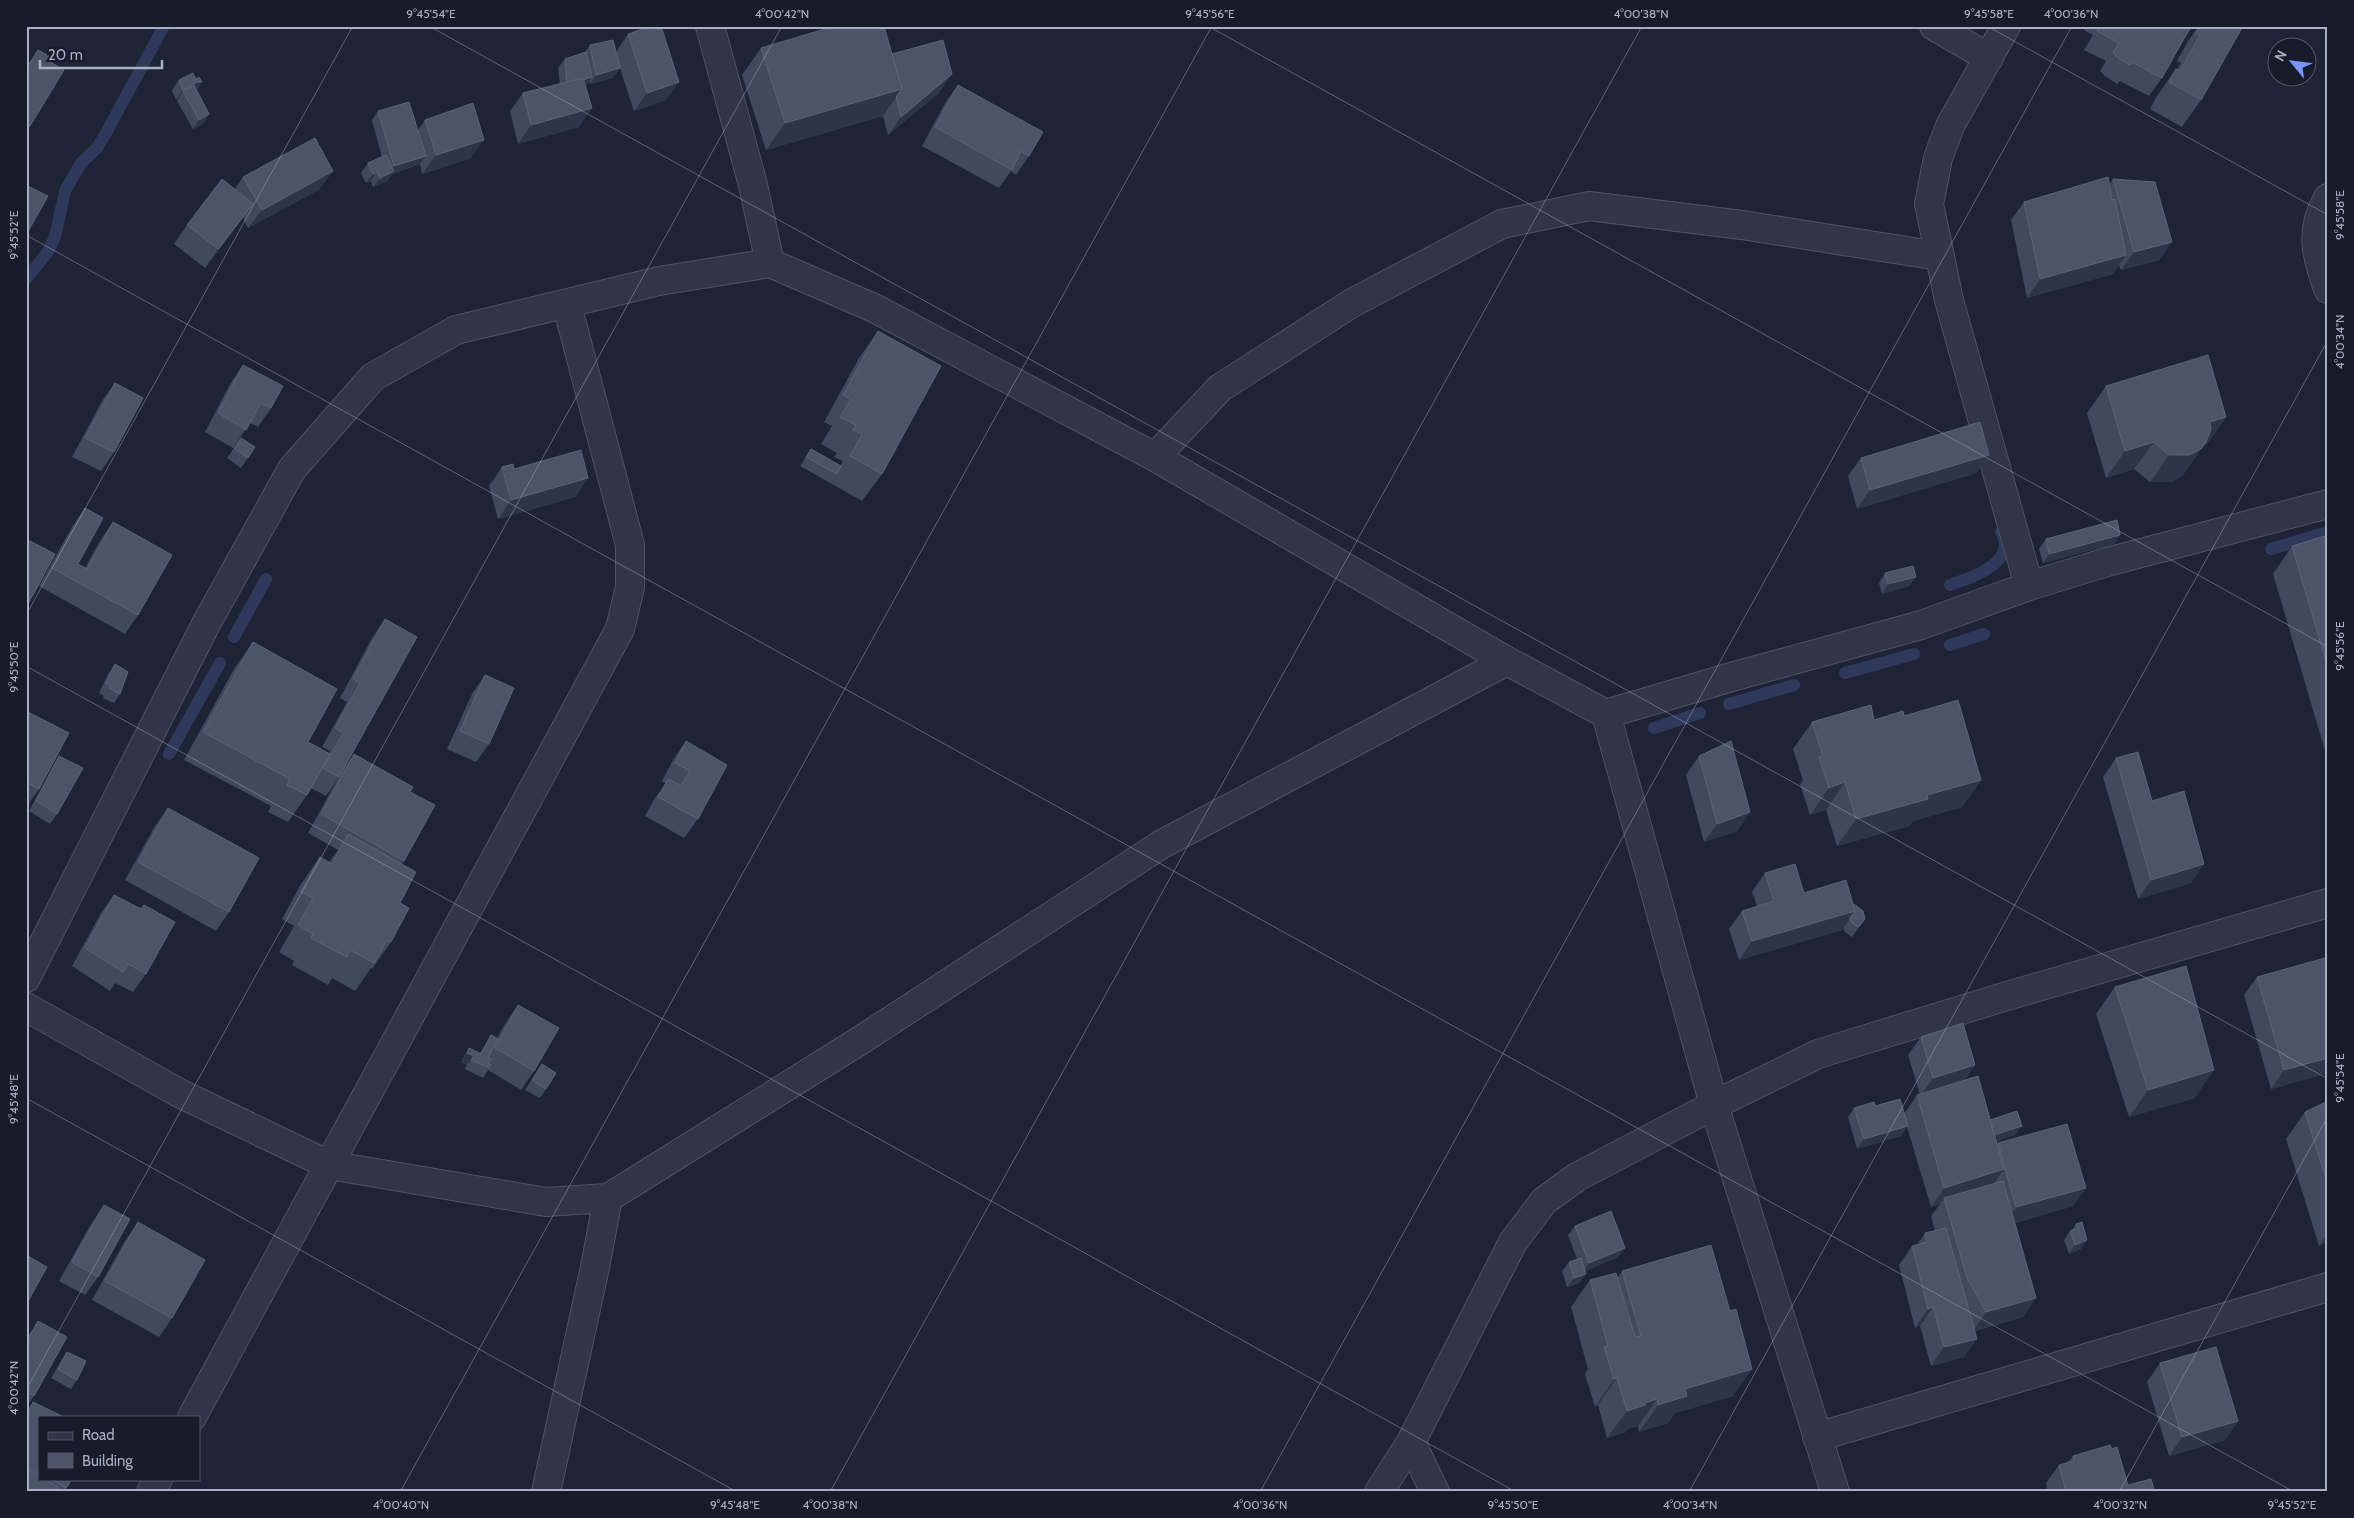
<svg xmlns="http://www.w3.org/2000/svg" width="2354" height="1518" font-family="Cabin,sans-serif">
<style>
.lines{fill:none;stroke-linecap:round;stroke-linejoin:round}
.stream{stroke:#2f395b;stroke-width:12}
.minor-casing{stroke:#4e5364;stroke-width:30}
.minor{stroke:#313646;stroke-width:28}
.wall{fill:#42495e}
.shaded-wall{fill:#2f3549}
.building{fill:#4d5469;stroke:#5c6277}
.ticks{fill:none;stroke:#aab0c3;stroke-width:1;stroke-opacity:0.45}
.neatline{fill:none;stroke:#aab0c3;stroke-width:2}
.ticks-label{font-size:12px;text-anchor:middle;fill:#aab0c3}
</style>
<rect width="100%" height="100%" fill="#1e2435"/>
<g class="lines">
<!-- stream -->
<path class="stream" d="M 26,279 L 47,253 L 55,237 L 65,191 L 81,163 L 97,148 L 106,133 L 164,26
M 2271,549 L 2328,532
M 1950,585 C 1967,579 2004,568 2005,544 C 2005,540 2002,535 2001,532
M 234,637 L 266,579
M 1950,645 L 1984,634
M 1845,673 L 1914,654
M 1729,704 L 1794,685
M 1654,728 L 1700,713
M 169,754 L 220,663"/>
<defs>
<path id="minor" d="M 710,26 L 753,185 L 770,263
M 1934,26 L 1989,58
M 2006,26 L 1950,126 L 1938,158 L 1929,204 L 1949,300 L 2029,586
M 2328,198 C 2309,231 2316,255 2328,289
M 1155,457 L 1220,388 L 1352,303 L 1502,224 L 1589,206 L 1742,225 L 1939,256
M 1606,714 L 1714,1105 L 1835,1492
M 26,978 L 206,624 L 292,469 L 373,377 L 456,330 L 659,281 L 770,263 L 874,308 L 1155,457 L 1507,661 L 1606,714 L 1735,676 L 1921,625 L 2029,586 L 2107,562 L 2328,504
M 26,1007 L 181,1094 L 329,1165 L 546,1202 L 608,1198 L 861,1040 L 1162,844 L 1507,661
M 192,1417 L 620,629 L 630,587 L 630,545 L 567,305
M 1817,1437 L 2328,1287
M 1411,1442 L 1435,1492
M 151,1492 L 158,1479
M 546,1492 L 595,1267 L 608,1198
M 1379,1492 L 1411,1442 L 1513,1242 L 1544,1201 L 1577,1177 L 1714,1105 L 1818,1054 L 2007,996 L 2328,903"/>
</defs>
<!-- minor casing -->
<use href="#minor" class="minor-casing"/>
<!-- minor -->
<use href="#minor" class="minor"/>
</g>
<!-- wall -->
<path class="wall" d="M 2087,26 L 2193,26 L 2184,39 L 2162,78 L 2149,96 L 2120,81 L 2117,84 L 2105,76 L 2100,71 L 2106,61 L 2084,50 L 2093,35 L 2084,30 Z
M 2199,26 L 2243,26 L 2201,100 L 2182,127 L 2150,109 L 2157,96 L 2176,69 L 2177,69 L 2181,63 L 2177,61 L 2188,41 Z
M 628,34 L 679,82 L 666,100 L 634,111 L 617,59 L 620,68 L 613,78 L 590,84 L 589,81 L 585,87 L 579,127 L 518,144 L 510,111 L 523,93 L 560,84 L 558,68 L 565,59 L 585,52 L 590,45 L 616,52 Z
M 761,48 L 892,54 L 939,93 L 888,135 L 883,116 L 766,150 L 742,75 Z
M 38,50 L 47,60 L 30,126 L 26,132 L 26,67 Z
M 179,80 L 197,91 L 209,114 L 203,124 L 193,129 L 177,101 L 179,98 L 176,100 L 172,90 Z
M 958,85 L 1029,156 L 1016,175 L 1011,171 L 999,188 L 922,146 L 945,103 Z
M 378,111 L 418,130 L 425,120 L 471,158 L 422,174 L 420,164 L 392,174 L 387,181 L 373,187 L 371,181 L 366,183 L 361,173 L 368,163 L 382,157 L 372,120 Z
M 243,177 L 320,189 L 248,228 L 243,218 L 205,268 L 174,244 L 187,225 L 235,189 Z
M 2113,179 L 2172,242 L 2159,260 L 2121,270 L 2119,265 L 2113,274 L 2027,298 L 2011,220 L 2024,202 L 2109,185 Z
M 878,331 L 882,474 L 862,501 L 800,466 L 811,449 L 840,466 L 843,461 L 834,457 L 837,453 L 821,444 L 832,426 L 824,422 L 859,358 Z
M 243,365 L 271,408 L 258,427 L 250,423 L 233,448 L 205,432 L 230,384 Z
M 115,383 L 114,452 L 101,471 L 72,457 L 102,401 Z
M 2106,386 L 2226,417 L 2207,444 L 2204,445 L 2183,475 L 2171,482 L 2150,482 L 2134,469 L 2106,478 L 2087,413 Z
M 241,438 L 255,447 L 241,468 L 227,458 Z
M 1861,458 L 1976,473 L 1857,509 L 1848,476 Z
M 502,467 L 514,469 L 588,478 L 575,497 L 498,519 L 489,486 Z
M 85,508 L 78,564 L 85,568 L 100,541 L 113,522 L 138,615 L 125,634 L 39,586 L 72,527 Z
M 2328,535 L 2328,761 L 2273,574 L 2292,546 Z
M 2046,539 L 2114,544 L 2043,563 L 2039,549 Z
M 1885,573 L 1916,577 L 1909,586 L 1882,594 L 1879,583 Z
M 385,619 L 343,770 L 354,754 L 410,792 L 404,861 L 402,864 L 400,903 L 391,942 L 372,969 L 371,968 L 355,991 L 332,978 L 328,985 L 292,965 L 294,961 L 279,952 L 294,926 L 282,919 L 301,884 L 320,857 L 329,862 L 338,850 L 308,833 L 337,780 L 326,796 L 311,788 L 307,795 L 288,822 L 268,812 L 271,806 L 184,760 L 234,669 L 253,642 L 308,742 L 329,753 L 330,751 L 322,747 L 347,702 L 340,698 L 372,638 Z
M 115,664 L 120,694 L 114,703 L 103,698 L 104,696 L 99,693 L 108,674 Z
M 485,675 L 489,744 L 476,762 L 447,749 L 472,694 Z
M 26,711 L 39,789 L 26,807 Z
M 1904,716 L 1981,780 L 1962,807 L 1913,821 L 1909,826 L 1837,846 L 1826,810 L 1810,815 L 1800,784 L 1803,780 L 1793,749 L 1812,722 L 1874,720 Z
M 686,741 L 698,819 L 684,838 L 645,816 L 655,798 L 666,784 L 662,781 L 673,760 Z
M 59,756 L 57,814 L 50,824 L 29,811 L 53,766 Z
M 1699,756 L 1750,812 L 1737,831 L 1704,842 L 1686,775 Z
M 2116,758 L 2152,801 L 2191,883 L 2138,899 L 2103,777 Z
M 168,808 L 229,912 L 216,931 L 125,880 L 155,826 Z
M 1765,873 L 1804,893 L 1853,906 L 1865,919 L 1852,937 L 1845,932 L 1843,927 L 1842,930 L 1739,960 L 1729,929 L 1742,911 L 1757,906 L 1752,892 Z
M 114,895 L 141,909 L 144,905 L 146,974 L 133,992 L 115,983 L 110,991 L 72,966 L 101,913 Z
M 2257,977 L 2328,1073 L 2271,1089 L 2244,995 Z
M 2115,987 L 2195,1098 L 2129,1117 L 2096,1014 Z
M 518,1005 L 534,1071 L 521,1090 L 488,1070 L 483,1078 L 465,1069 L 467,1065 L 461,1062 L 463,1058 L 469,1048 L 480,1053 L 491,1035 L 497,1038 L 505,1024 Z
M 1921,1037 L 1975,1065 L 1965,1080 L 1990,1120 L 2022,1126 L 2015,1135 L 1996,1141 L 1997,1145 L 1998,1143 L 2086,1188 L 2073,1206 L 2015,1223 L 2036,1298 L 2023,1317 L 1975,1331 L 1964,1357 L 1931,1366 L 1920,1326 L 1915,1328 L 1899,1265 L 1912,1246 L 1917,1245 L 1925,1233 L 1935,1231 L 1931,1216 L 1940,1204 L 1931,1207 L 1907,1127 L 1901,1136 L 1857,1149 L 1848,1117 L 1854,1108 L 1875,1106 L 1904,1114 L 1917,1095 L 1920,1095 L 1908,1055 Z
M 542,1064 L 546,1089 L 540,1098 L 525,1090 Z
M 2328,1101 L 2328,1241 L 2319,1246 L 2286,1139 L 2305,1112 Z
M 104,1205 L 98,1277 L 85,1295 L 59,1281 L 91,1224 Z
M 138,1222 L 172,1318 L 159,1337 L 92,1300 L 125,1241 Z
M 2082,1222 L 2081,1249 L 2069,1254 L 2064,1240 L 2070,1231 L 2072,1230 L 2076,1224 Z
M 1575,1226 L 1618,1257 L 1585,1271 L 1579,1283 L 1567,1287 L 1562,1271 L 1569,1262 L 1577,1259 L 1568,1235 Z
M 1622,1271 L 1733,1396 L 1675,1413 L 1668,1423 L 1639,1432 L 1638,1426 L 1628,1429 L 1626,1432 L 1607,1438 L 1598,1405 L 1595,1407 L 1585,1374 L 1588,1369 L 1571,1307 L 1590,1280 L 1618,1277 Z
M 38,1321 L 34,1396 L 26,1407 L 26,1339 Z
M 67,1352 L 77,1380 L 71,1389 L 51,1378 L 61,1361 Z
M 2160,1363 L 2238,1421 L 2225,1440 L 2169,1456 L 2147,1382 Z
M 33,1402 L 39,1417 L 39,1479 L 72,1479 L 64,1492 L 26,1492 L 26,1412 Z
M 2073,1456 L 2128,1485 L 2155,1492 L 2048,1492 L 2046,1483 L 2059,1465 L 2068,1462 Z"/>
<!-- shaded-wall -->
<path class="shaded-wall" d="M 620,68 L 613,78 L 590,84 L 596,75 Z
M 952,74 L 939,93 L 888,135 L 901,117 Z
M 592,77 L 586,87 L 567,84 Z
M 197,82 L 202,82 L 196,92 L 183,91 L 179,98 L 176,100 L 183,90 Z
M 679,82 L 666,100 L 634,111 L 647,93 Z
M 902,89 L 883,116 L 766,150 L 785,123 Z
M 592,108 L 579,127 L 518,144 L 531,125 Z
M 209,114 L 203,124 L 193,129 L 199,120 Z
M 484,140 L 471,158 L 422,174 L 436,155 Z
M 426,156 L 419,165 L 392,174 L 387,181 L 373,187 L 380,178 L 389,174 L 394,166 Z
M 333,171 L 320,189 L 248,228 L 262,210 Z
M 377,172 L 371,181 L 366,183 L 373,174 Z
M 253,204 L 240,222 L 205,268 L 218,249 Z
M 2172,242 L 2159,260 L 2121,270 L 2134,252 Z
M 2126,255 L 2113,274 L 2027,298 L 2040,279 Z
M 2226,417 L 2207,444 L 2191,449 L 2210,422 Z
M 2154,442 L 2134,469 L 2106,478 L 2125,451 Z
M 2202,448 L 2183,475 L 2171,482 L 2150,482 L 2169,455 Z
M 1989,455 L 1976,473 L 1857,509 L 1870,490 Z
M 588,478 L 575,497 L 498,519 L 511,500 Z
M 2120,535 L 2114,544 L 2043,563 L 2049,554 Z
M 1916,577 L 1909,586 L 1882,594 L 1888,584 Z
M 1981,780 L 1962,807 L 1913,821 L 1909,826 L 1837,846 L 1856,819 L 1927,795 Z
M 1845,782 L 1826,810 L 1810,815 L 1829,788 Z
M 1750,812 L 1737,831 L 1704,842 L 1717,824 Z
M 2204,864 L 2191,883 L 2138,899 L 2151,880 Z
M 1855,911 L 1842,930 L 1739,960 L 1752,941 Z
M 467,1053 L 474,1056 L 467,1065 L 461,1062 Z
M 2328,1058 L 2328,1073 L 2271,1089 L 2284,1070 Z
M 1975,1065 L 1962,1084 L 1920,1097 L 1933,1078 Z
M 2214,1070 L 2195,1098 L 2129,1117 L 2148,1090 Z
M 1908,1126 L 1901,1136 L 1857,1149 L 1864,1139 Z
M 2022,1126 L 2015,1135 L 1986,1145 L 1992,1135 Z
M 2004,1169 L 1991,1188 L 1944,1198 L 1940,1204 L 1931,1207 L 1944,1188 Z
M 2086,1188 L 2073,1206 L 2003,1226 L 2016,1207 Z
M 2328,1233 L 2328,1241 L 2319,1246 Z
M 2087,1240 L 2081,1249 L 2069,1254 L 2075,1245 Z
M 1625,1248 L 1618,1257 L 1582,1272 L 1589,1263 Z
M 1586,1274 L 1579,1283 L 1567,1287 L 1574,1278 Z
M 2036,1298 L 2023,1317 L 1973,1331 L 1986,1312 Z
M 1933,1307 L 1920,1326 L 1915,1328 L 1928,1309 Z
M 1977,1339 L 1964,1357 L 1931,1366 L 1944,1347 Z
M 1752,1369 L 1733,1396 L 1675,1413 L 1668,1423 L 1639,1432 L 1658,1405 L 1685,1389 Z
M 1617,1378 L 1598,1405 L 1595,1407 L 1614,1379 Z
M 1657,1399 L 1638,1426 L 1628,1429 L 1626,1432 L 1607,1438 L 1627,1411 L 1645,1403 Z
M 2238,1421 L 2225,1440 L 2169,1456 L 2182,1437 Z"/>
<!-- building -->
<path class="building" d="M 652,26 L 661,26 L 679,82 L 647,93 L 628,34 Z
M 835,26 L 884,26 L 902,89 L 785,123 L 761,48 Z
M 2100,26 L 2191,26 L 2162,78 L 2132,62 L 2130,65 L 2118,58 L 2113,53 L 2119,43 L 2097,31 Z
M 2200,26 L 2243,26 L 2201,100 L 2169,82 L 2176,69 L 2180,71 L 2200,35 L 2196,33 Z
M 613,40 L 620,68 L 596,75 L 590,45 Z
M 943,40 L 952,74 L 901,117 L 896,97 L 902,89 L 892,54 Z
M 38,50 L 49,56 L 47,60 L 64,70 L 30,126 L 26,123 L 26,70 Z
M 586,52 L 592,77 L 583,80 L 583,78 L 567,82 L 565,59 Z
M 193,73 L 196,79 L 199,77 L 202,82 L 197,82 L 183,90 L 179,80 Z
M 583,78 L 592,108 L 531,125 L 523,93 Z
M 194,85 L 209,114 L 199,120 L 183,91 Z
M 958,85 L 1043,132 L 1029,156 L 1021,151 L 1012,170 L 935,127 Z
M 409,102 L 426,156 L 394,166 L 378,111 Z
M 473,103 L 484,140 L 436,155 L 425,120 Z
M 315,138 L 333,171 L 262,210 L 243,177 Z
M 386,155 L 394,171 L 380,178 L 377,172 L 373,174 L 368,163 Z
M 2108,177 L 2112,200 L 2115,199 L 2126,255 L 2040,279 L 2024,202 Z
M 222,179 L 253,204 L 218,249 L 187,225 Z
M 2113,179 L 2155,182 L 2172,242 L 2134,252 Z
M 26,185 L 48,196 L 26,235 Z
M 878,331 L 941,366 L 882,474 L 850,456 L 862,434 L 853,430 L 856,425 L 840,417 L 851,399 L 843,395 Z
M 2208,355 L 2226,417 L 2210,422 L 2211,429 L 2206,442 L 2202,448 L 2190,455 L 2169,455 L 2154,442 L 2125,451 L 2106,386 Z
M 243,365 L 283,386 L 271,408 L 261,403 L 246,430 L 218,413 Z
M 115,383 L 143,398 L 114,452 L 85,438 Z
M 1980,422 L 1989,455 L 1870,490 L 1861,458 Z
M 241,438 L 255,447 L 248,458 L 234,448 Z
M 811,449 L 841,466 L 837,474 L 806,457 Z
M 581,450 L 588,478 L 511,500 L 502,467 L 513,464 L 514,469 Z
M 85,508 L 103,518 L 78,564 L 87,569 L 113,522 L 172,555 L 138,615 L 52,568 Z
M 2117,520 L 2120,535 L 2049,554 L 2046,539 Z
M 2328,535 L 2328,668 L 2292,546 Z
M 26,539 L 55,554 L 26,608 Z
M 1913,566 L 1916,577 L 1888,584 L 1885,573 Z
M 385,619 L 417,637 L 339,777 L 323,768 L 343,733 L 335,728 L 360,683 L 353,679 Z
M 253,642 L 337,689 L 308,742 L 330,754 L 307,795 L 287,785 L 290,779 L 203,732 Z
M 115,664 L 128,672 L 120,694 L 109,688 L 110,686 L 106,683 Z
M 485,675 L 514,688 L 489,744 L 460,731 Z
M 1958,700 L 1981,780 L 1927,795 L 1928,799 L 1856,819 L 1845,782 L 1829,788 L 1819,757 L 1823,756 L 1812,722 L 1871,705 L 1874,720 L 1903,711 L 1904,716 Z
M 26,711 L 69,733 L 39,789 L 26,782 Z
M 686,741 L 727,765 L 698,819 L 658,797 L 668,779 L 681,786 L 690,771 L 675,763 Z
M 1731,741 L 1750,812 L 1717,824 L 1699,756 Z
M 2138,752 L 2152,801 L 2184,791 L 2204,864 L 2151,880 L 2116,758 Z
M 354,754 L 413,787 L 410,792 L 435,805 L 404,861 L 321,814 Z
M 59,756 L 83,768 L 57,814 L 36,801 Z
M 168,808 L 259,858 L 229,912 L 138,862 Z
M 348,834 L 416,872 L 400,903 L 409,908 L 391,942 L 387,940 L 374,963 L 350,950 L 347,957 L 311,938 L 313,934 L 298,925 L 313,898 L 301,892 L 320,857 L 332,864 Z
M 1795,864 L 1804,893 L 1846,880 L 1855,911 L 1752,941 L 1742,911 L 1774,901 L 1765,873 Z
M 114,895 L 141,909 L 144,905 L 175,922 L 146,974 L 128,964 L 123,972 L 85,948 Z
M 1854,904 L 1863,911 L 1865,919 L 1858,927 L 1852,923 L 1850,918 L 1855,911 L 1853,906 Z
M 2325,958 L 2328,968 L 2328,1058 L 2284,1070 L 2257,977 Z
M 2186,966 L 2214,1070 L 2148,1090 L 2115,987 Z
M 518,1005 L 559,1028 L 534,1071 L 495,1048 Z
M 1963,1023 L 1975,1065 L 1933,1078 L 1921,1037 Z
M 491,1035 L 498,1039 L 488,1057 L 491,1059 L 488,1063 L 491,1065 L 489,1068 L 471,1060 L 474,1056 L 467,1053 L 469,1048 L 481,1054 Z
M 542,1064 L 556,1073 L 546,1089 L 532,1080 Z
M 1978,1076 L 2004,1169 L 1944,1188 L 1917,1095 Z
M 1900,1099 L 1908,1126 L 1864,1139 L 1854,1108 L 1874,1102 L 1875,1106 Z
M 2328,1101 L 2328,1185 L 2305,1112 Z
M 2017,1111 L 2022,1126 L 1994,1135 L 1990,1120 Z
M 2067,1124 L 2086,1188 L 2016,1207 L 1998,1143 Z
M 2003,1181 L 2036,1298 L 1986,1312 L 1967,1278 L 1944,1198 Z
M 104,1205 L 130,1219 L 98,1277 L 72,1262 Z
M 1611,1211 L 1625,1248 L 1589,1263 L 1575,1226 Z
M 138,1222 L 205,1260 L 172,1318 L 105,1281 Z
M 2082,1222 L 2087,1240 L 2075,1245 L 2070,1231 L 2078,1228 L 2076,1224 Z
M 1946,1228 L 1977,1339 L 1944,1347 L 1933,1307 L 1928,1309 L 1912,1246 L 1927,1242 L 1925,1233 Z
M 1711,1245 L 1730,1311 L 1736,1309 L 1752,1369 L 1685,1389 L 1687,1396 L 1658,1405 L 1657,1399 L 1645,1403 L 1645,1405 L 1627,1411 L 1617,1378 L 1614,1379 L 1604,1347 L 1608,1346 L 1590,1280 L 1616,1273 L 1635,1337 L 1641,1336 L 1622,1271 Z
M 26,1255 L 47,1267 L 26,1305 Z
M 1581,1258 L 1586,1274 L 1574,1278 L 1569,1262 Z
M 38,1321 L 67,1337 L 34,1396 L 26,1392 L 26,1343 Z
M 2216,1347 L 2238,1421 L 2182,1437 L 2160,1363 Z
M 67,1352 L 86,1361 L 77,1380 L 58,1369 Z
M 33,1402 L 64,1417 L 39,1417 L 39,1474 L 26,1467 L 26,1418 Z
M 2110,1445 L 2112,1449 L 2117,1447 L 2128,1485 L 2151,1479 L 2155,1492 L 2066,1492 L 2059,1465 L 2074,1461 L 2073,1456 Z
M 26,1469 L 39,1476 L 39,1479 L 44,1479 L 60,1488 L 57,1492 L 26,1492 Z
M 49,1479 L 72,1479 L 66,1488 Z"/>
<!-- ticks -->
<path class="ticks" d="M 429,26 L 2328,1079M 1208,26 L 2328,647M 1987,26 L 2328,215M 26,235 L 2294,1492M 26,615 L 353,26M 26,666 L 1516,1492M 26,1098 L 737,1492M 26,1390 L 782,26M 400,1492 L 1212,26M 830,1492 L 1642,26M 1260,1492 L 2072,26M 1689,1492 L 2328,340M 2119,1492 L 2328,1116"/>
<!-- border -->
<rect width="2354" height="1518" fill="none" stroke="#171b2a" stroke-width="55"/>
<!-- legend -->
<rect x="38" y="1416" width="162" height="65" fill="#171b2a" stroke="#525767"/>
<rect x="48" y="1432" width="25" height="8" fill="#313646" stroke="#525767"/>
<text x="82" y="1440" font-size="15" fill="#aab0c3">Road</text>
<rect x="48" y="1453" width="25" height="15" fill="#4d5469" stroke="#525767"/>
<text x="82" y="1466" font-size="15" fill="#aab0c3">Building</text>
<!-- north arrow -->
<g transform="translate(2292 62) rotate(299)"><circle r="24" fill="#171b2a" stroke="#525767"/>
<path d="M0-4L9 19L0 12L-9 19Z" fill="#7894fb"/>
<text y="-8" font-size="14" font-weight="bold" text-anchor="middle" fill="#aab0c3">N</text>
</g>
<!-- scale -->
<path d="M40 60v8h122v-8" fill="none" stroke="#aab0c3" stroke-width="2.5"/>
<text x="48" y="60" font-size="15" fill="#aab0c3" stroke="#171b2a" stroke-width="4" paint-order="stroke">20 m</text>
<rect x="28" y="28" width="2298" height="1462" class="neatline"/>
<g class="ticks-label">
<text x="431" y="18">9°45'54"E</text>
<text x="782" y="18">4°00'42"N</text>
<text x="1210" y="18">9°45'56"E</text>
<text x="1641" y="18">4°00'38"N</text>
<text x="1989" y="18">9°45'58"E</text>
<text x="2071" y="18">4°00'36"N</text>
<text transform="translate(2340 215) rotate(-90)" y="4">9°45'58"E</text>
<text transform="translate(14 235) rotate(-90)" y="4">9°45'52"E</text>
<text transform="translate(2340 342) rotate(-90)" y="4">4°00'34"N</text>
<text transform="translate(2340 646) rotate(-90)" y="4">9°45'56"E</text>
<text transform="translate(14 667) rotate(-90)" y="4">9°45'50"E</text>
<text transform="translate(2340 1078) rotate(-90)" y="4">9°45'54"E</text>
<text transform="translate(14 1099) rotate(-90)" y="4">9°45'48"E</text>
<text transform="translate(14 1388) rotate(-90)" y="4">4°00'42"N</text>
<text x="401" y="1509">4°00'40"N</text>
<text x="735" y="1509">9°45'48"E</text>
<text x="830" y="1509">4°00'38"N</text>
<text x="1260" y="1509">4°00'36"N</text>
<text x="1513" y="1509">9°45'50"E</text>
<text x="1690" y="1509">4°00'34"N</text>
<text x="2120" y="1509">4°00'32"N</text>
<text x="2292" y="1509">9°45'52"E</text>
</g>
</svg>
